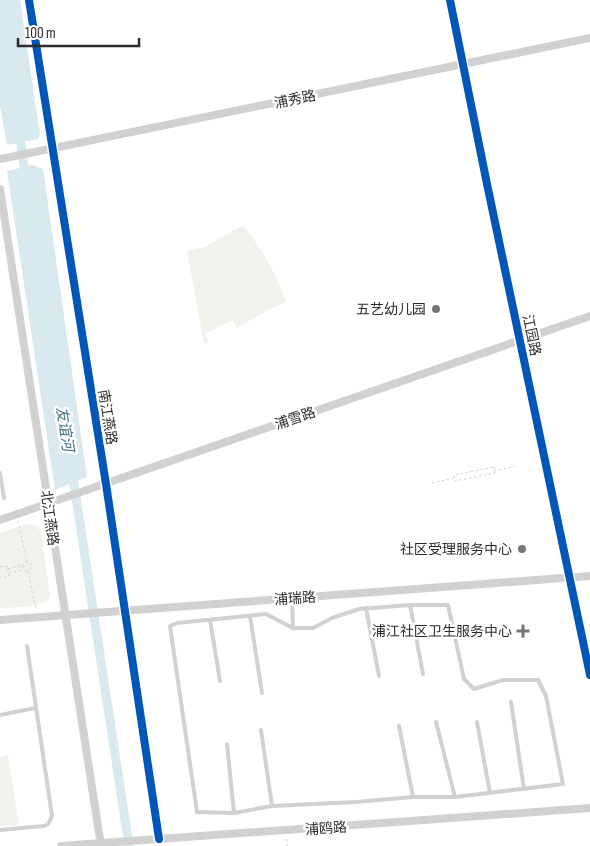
<svg xmlns="http://www.w3.org/2000/svg" width="590" height="846" font-family="'Sofia Sans Condensed','Noto Sans SC',sans-serif">
<style>
.green{fill:#f0f3eb}
.water{fill:#d8e9ef}
.lines{fill:none;stroke-linecap:round;stroke-linejoin:round}
.canal{stroke:#d8e9ef;stroke-width:9}
.path{stroke:#d1d1d1;stroke-width:1;stroke-dasharray:2.5 2.5;stroke-linecap:butt}
.lane{stroke:#d1d1d1;stroke-width:4}
.street{stroke:#d1d1d1;stroke-width:8}
.cycleway-casing{stroke:#fff;stroke-width:11}
.cycleway{stroke:#0057b8;stroke-width:8}
.poi-dot{fill:#767676;stroke:#fff;stroke-width:2}
.labels{text-anchor:middle;stroke-width:5;stroke-linejoin:round;paint-order:stroke}
.street-label{font-size:14px;fill:#2c2c2c;stroke:#fff}
.poi-label{font-size:14px;fill:#2c2c2c;stroke:#fff;text-anchor:end}
.water-label{font-size:15px;font-style:italic;fill:#417488;stroke:#fff}
</style>
<rect width="100%" height="100%" fill="#fff"/>
<!-- green -->
<path class="green" d="M 243,225 C 260,246 278,277 286,302 L 270,309 L 237,328 L 233,320 L 205,334 L 208,342 L 204,344 L 187,251 L 205,247 Z
M 26,524 L 36,525 L 41,532 L 50,596 C 45,609 12,607 0,608 L 0,533 Z
M 8,755 L 19,825 L 0,826 L 0,757 Z"/>
<!-- water -->
<path class="water" d="M 0,0 L 20,0 L 40,134 L 38,139 L 7,145 L 0,105 Z
M 32,165 L 43,169 L 87,477 L 55,490 L 7,171 Z"/>
<g class="lines">
<!-- canal -->
<path class="canal" d="M 19,132 L 26,179
M 72,471 L 129,846"/>
<!-- path -->
<path class="path" d="M 494,467 L 495,473 L 455,481 L 454,475 Z
M 494,471 L 515,466
M 432,483 L 454,478
M 18,521 L 27,562
M22.5 566a4.5 4.5 0 1 1 9 0a4.5 4.5 0 1 1-9 0Z
M 0,567 L 7,566 L 9,576 L 0,578
M 8,569 L 23,565
M 28,571 L 36,609
M 9,573 L 22,570
M 287,839 L 287,846"/>
<!-- lane -->
<path class="lane" d="M 0,473 L 4,498
M 410,605 L 423,674
M 366,608 L 379,676
M 250,616 L 262,693
M 210,620 L 220,681
M 293,628 L 313,628 L 332,618 L 359,609 L 410,605 L 448,605 L 464,679 L 474,689 L 503,680 L 538,680 L 546,696 L 563,784 L 455,797 L 413,797
M 511,702 L 524,789
M 0,715 L 35,708
M 436,722 L 455,797
M 477,722 L 490,793
M 261,730 L 272,806
M 227,744 L 234,813 L 197,812 L 170,626 L 177,623 L 266,614 L 293,628 L 292,598
M 234,813 L 272,806 L 356,802 L 413,797 L 399,726
M 0,830 L 44,826 L 48,824 L 52,816 L 27,646"/>
<!-- street -->
<path class="street" d="M 29,0 L 106,484 L 159,839
M 450,0 L 487,184 L 590,675
M 0,159 L 590,38
M 0,189 L 101,846
M 0,520 L 590,316
M 0,620 L 590,576
M 61,846 L 590,808"/>
<defs>
<path id="cycleway" d="M 29,0 L 106,484 L 159,839
M 450,0 L 487,184 L 590,675"/>
</defs>
<!-- cycleway casing -->
<use href="#cycleway" class="cycleway-casing"/>
<!-- cycleway -->
<use href="#cycleway" class="cycleway"/>
</g>
<!-- markers -->
<g class="poi-dot">
<circle cx="436" cy="309" r="5"/>
<circle cx="522" cy="549" r="5"/>
<path d="M520.5 623.5h5v5h5v5h-5v5h-5v-5h-5v-5h5z"/>
</g>
<g class="labels">
<!-- street labels -->
<g class="street-label">
<text transform="translate(295 99) rotate(-11)" y="5">浦秀路</text>
<text transform="translate(532 335) rotate(78)" y="5">江园路</text>
<text transform="translate(108 417) rotate(81)" y="5">南江燕路</text>
<text transform="translate(295 418) rotate(-19)" y="5">浦雪路</text>
<text transform="translate(50 518) rotate(82)" y="5">北江燕路</text>
<text transform="translate(295 598) rotate(-4)" y="5">浦瑞路</text>
<text transform="translate(326 828) rotate(-4)" y="5">浦鸥路</text>
</g>
<!-- poi labels -->
<g class="poi-label">
<text x="426" y="314">五艺幼儿园</text>
<text x="512" y="554">社区受理服务中心</text>
<text x="512" y="636">浦江社区卫生服务中心</text>
</g>
<!-- water labels -->
<g class="water-label">
<text transform="translate(65 429) rotate(81)" y="5">友谊河</text>
</g>
</g>
<!-- scale -->
<path d="M18 38v8h121v-8" fill="none" stroke="#2c2c2c" stroke-width="2.5"/>
<text x="25" y="38" font-size="15" fill="#2c2c2c" stroke="#ffffff" stroke-width="4" paint-order="stroke">100 m</text>
</svg>
